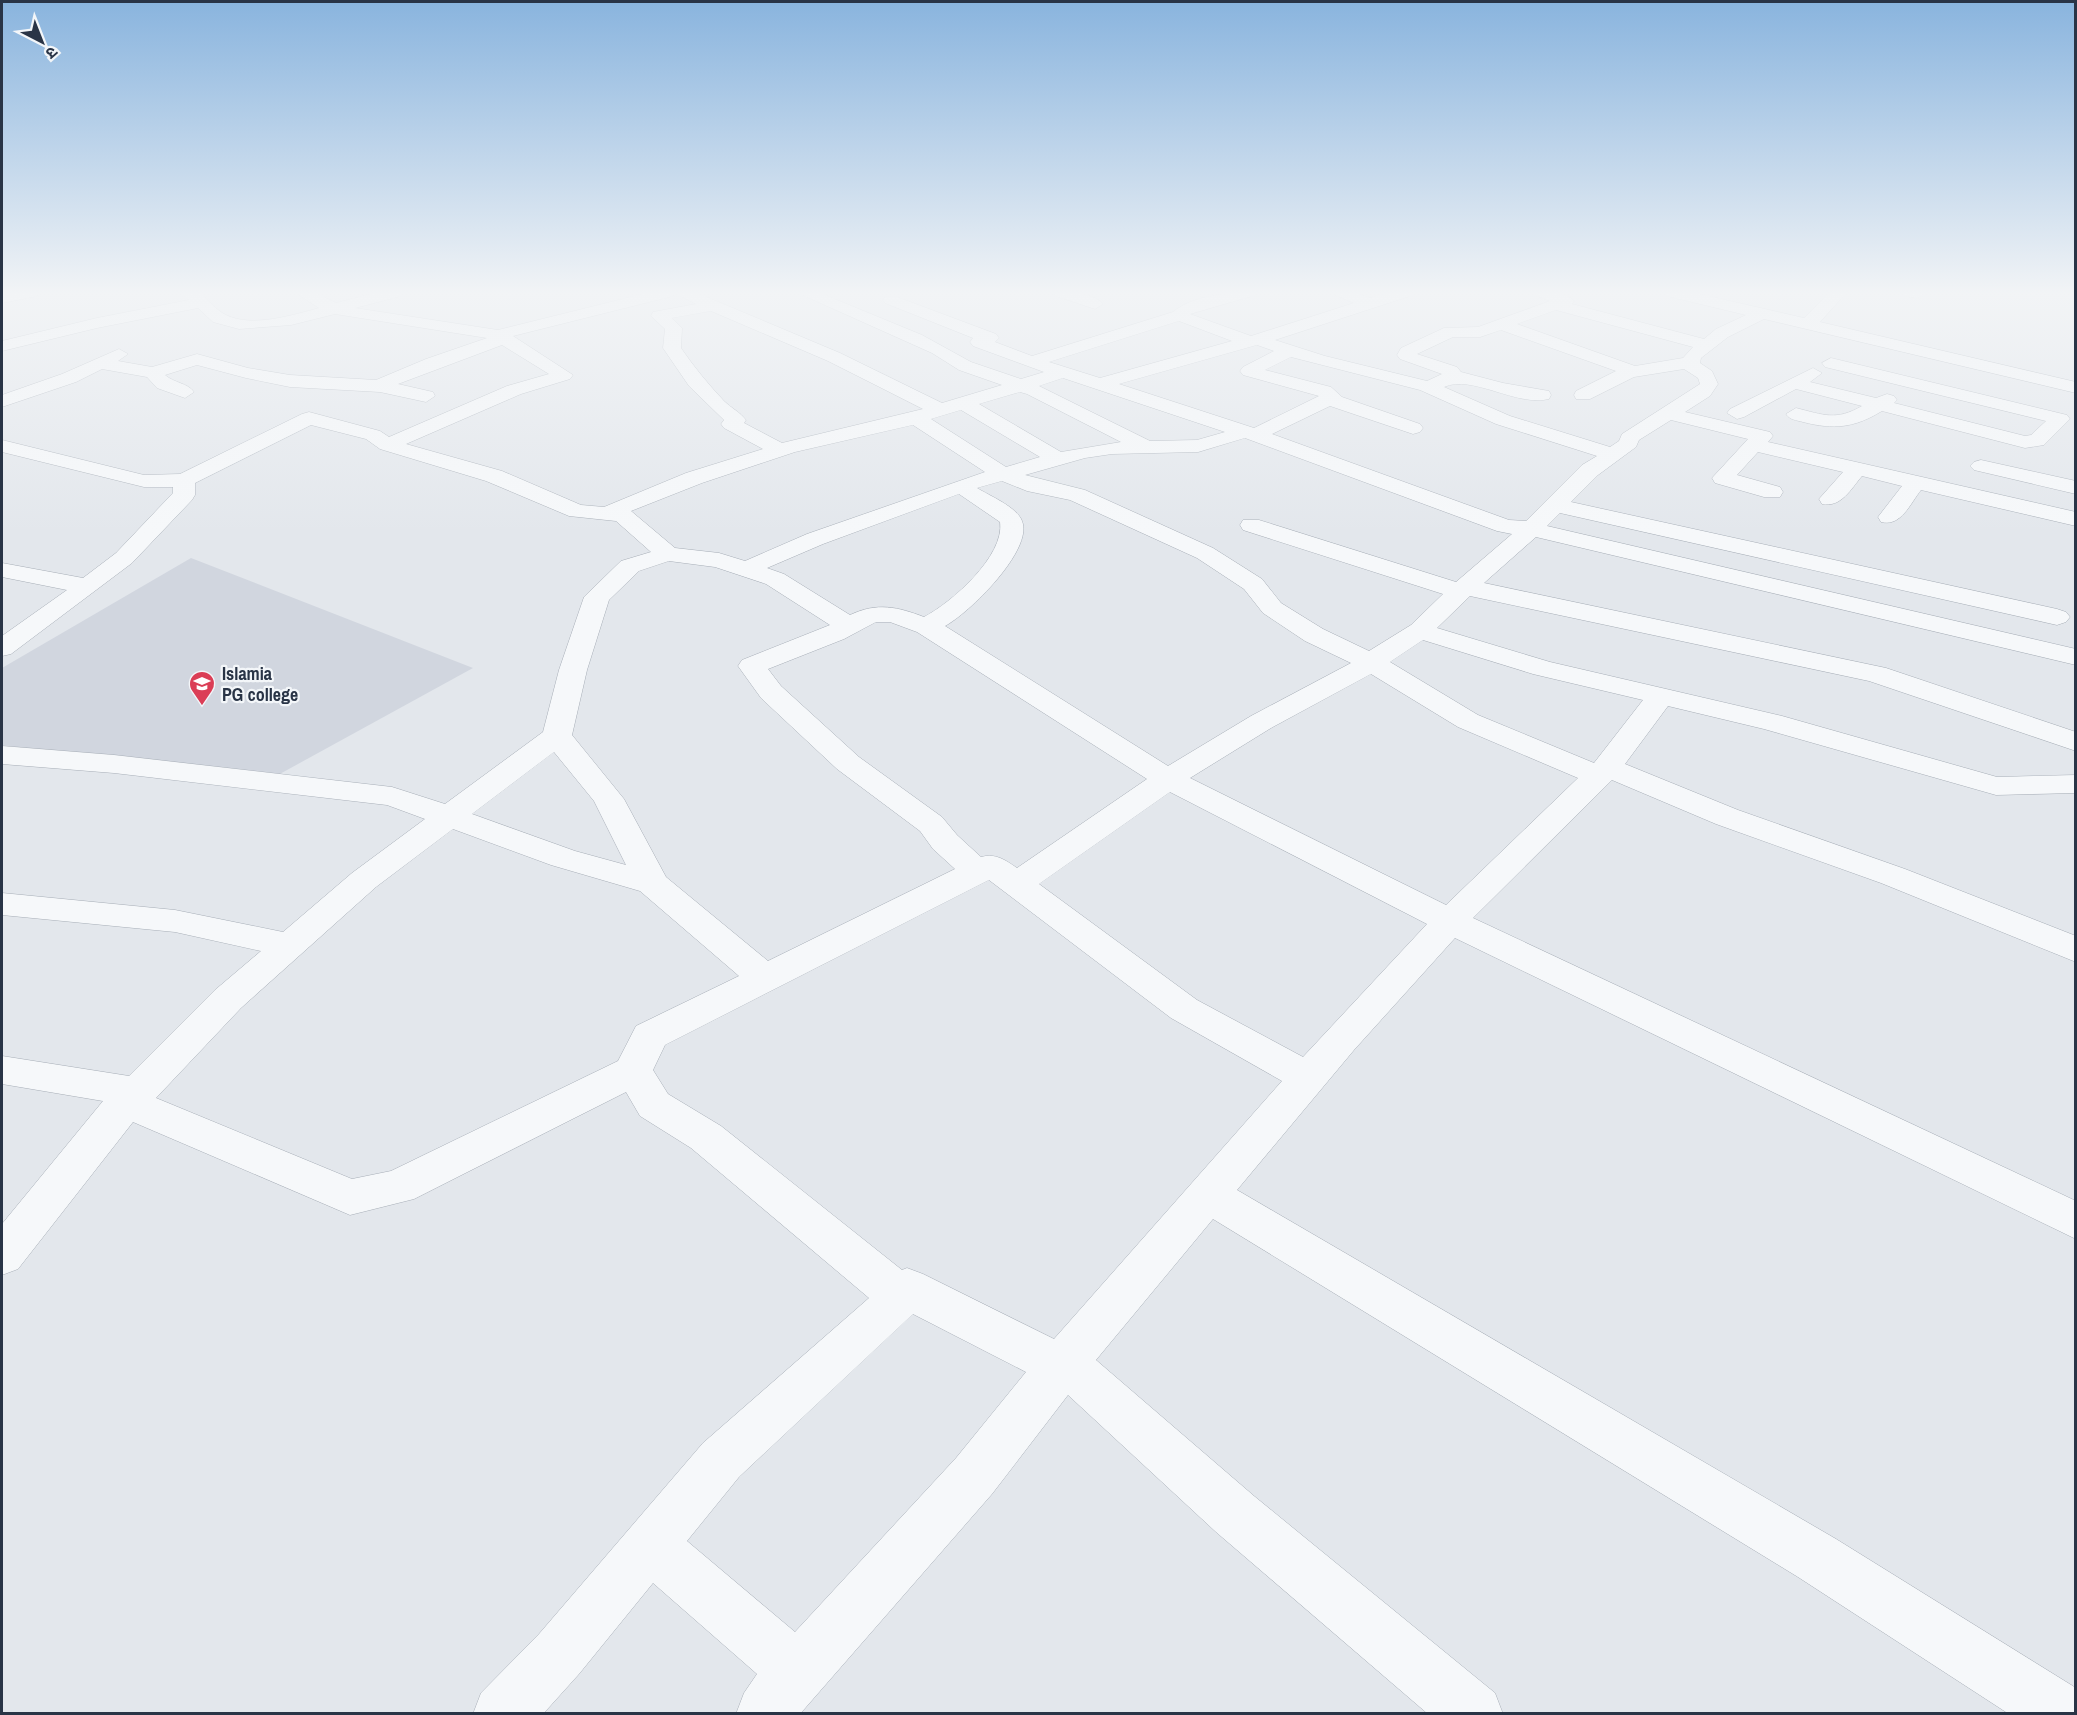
<svg xmlns="http://www.w3.org/2000/svg" width="2077" height="1715" font-family="'Archivo Narrow','Noto Sans Devanagari',sans-serif">
<style>
.built{fill:#d1d6df}
.lines{fill:none;stroke-linecap:round;stroke-linejoin:round}
.minor-casing{stroke:#a7aeb7;stroke-width:1}
.minor{fill:#f6f8fa;fill-rule:evenodd}
.labels{text-anchor:middle;stroke-width:4.5;stroke-linejoin:round;paint-order:stroke}
.poi-label{font-size:18px;font-weight:bold;fill:#293446;stroke:#f3f6f9;text-anchor:start}
</style>
<rect width="100%" height="100%" fill="#e3e7ec"/>
<!-- built -->
<path class="built" d="M 191,558 L 473,668 L 267,781 L 2,745 L 2,668 Z"/>
<g class="lines">
<defs>
<path id="minor" d="M 2,293 L 39,293 L 37,296 L 2,303 Z
M 182,293 L 200,293 C 208,300 216,310 226,315 C 252,328 293,315 319,308 L 296,293 L 316,293 L 336,303 L 375,293 L 403,293 L 401,296 L 355,308 L 498,330 L 647,293 L 675,293 L 673,296 L 513,336 L 573,375 L 570,379 L 521,394 L 406,444 L 502,471 L 581,505 L 604,507 L 686,473 L 763,449 L 724,428 L 721,424 L 724,420 L 689,386 L 663,348 L 665,329 L 651,316 L 653,312 L 696,304 L 675,293 L 697,293 L 840,353 L 942,403 L 1002,385 L 959,370 L 932,353 L 798,293 L 820,293 L 922,335 L 971,362 L 1021,379 L 1044,372 L 973,346 L 970,342 L 973,338 L 885,303 L 883,300 L 885,297 L 897,297 L 996,334 L 999,338 L 995,342 L 1032,356 L 1173,312 C 1194,295 1227,293 1254,293 L 1252,296 L 1190,314 L 1251,336 L 1354,303 L 1331,293 L 1356,293 L 1370,298 L 1386,293 L 1412,293 L 1410,296 L 1275,340 L 1325,356 L 1427,381 L 1442,374 L 1400,359 L 1397,355 L 1401,348 L 1444,328 L 1478,327 L 1550,301 L 1530,293 C 1544,293 1564,290 1574,301 L 1572,304 L 1704,339 L 1716,329 L 1746,315 L 1667,296 L 1665,293 L 1695,293 L 1804,318 L 1829,293 L 1846,293 L 1820,322 L 2076,382 L 2076,393 L 1764,319 L 1728,337 L 1701,358 L 1700,363 L 1712,371 L 1718,384 L 1710,396 L 1685,412 L 1770,432 L 1773,436 L 1768,442 L 2076,512 L 2076,526 L 1921,490 C 1910,504 1901,527 1881,522 L 1878,517 L 1902,486 L 1862,476 C 1851,489 1841,508 1822,504 L 1819,499 L 1843,472 L 1758,452 L 1737,475 L 1780,487 L 1783,492 L 1780,497 L 1764,497 L 1715,483 L 1712,478 L 1748,439 L 1671,420 L 1639,440 L 1636,447 L 1598,475 L 1571,502 L 2057,609 L 2066,612 L 2070,617 L 2066,622 L 2057,625 L 1560,513 L 1547,526 L 2076,649 L 2076,665 L 1536,537 L 1484,583 L 1886,668 L 2076,732 L 2076,751 L 1869,681 L 1470,596 L 1437,628 L 1550,662 L 1782,716 L 1997,777 L 2076,775 L 2076,793 L 1996,795 L 1764,729 L 1668,706 L 1625,764 L 1738,810 L 1905,869 L 2076,936 L 2076,962 L 1881,883 L 1716,824 L 1612,780 L 1473,918 L 2076,1201 L 2076,1239 L 1455,938 L 1354,1050 L 1237,1190 L 1836,1539 L 2076,1688 L 2076,1714 L 2009,1714 L 1798,1577 L 1213,1219 L 1096,1360 L 1254,1496 L 1495,1693 L 1503,1714 L 1428,1714 L 1216,1532 L 1068,1395 L 992,1494 L 800,1714 L 736,1714 L 744,1693 L 757,1674 L 653,1583 L 579,1674 L 543,1714 L 473,1714 L 481,1693 L 539,1634 L 703,1443 L 869,1298 L 691,1148 L 640,1116 L 626,1092 L 414,1199 L 350,1215 L 133,1122 L 18,1269 L 2,1275 L 2,1224 L 103,1101 L 2,1084 L 2,1056 L 129,1076 L 215,990 L 261,951 L 175,932 L 2,915 L 2,893 L 175,910 L 283,932 L 352,873 L 425,819 L 387,805 L 114,773 L 2,764 L 2,746 L 114,755 L 392,787 L 445,804 L 543,732 L 559,670 L 584,597 L 621,561 L 651,552 L 616,521 L 569,516 L 486,481 L 380,449 L 366,439 L 311,425 L 195,483 L 195,495 L 192,500 L 132,563 L 11,654 L 2,656 L 2,636 L 67,590 L 2,577 L 2,563 L 83,578 L 116,553 L 173,493 L 173,487 L 144,487 L 2,452 L 2,440 L 144,475 L 180,474 L 302,414 L 309,412 L 380,431 L 389,437 L 507,386 L 549,374 L 502,345 L 398,384 L 433,392 L 435,396 L 426,402 L 380,392 L 290,387 L 246,378 L 197,365 L 165,375 C 174,383 188,383 194,392 L 185,398 L 157,388 L 147,377 L 102,369 L 76,382 L 2,407 L 2,395 L 62,374 L 119,349 L 128,354 L 118,361 L 152,367 L 197,354 L 248,368 L 290,375 L 376,380 L 426,359 L 487,338 L 335,314 L 291,325 L 239,329 L 213,322 L 198,308 L 97,328 L 2,351 L 2,341 L 97,318 L 189,300 ZM 1556,310 L 1693,347 L 1683,358 L 1635,366 L 1517,324 ZM 711,311 L 828,361 L 923,409 L 782,443 L 744,423 L 746,420 C 740,412 731,408 724,401 C 708,384 694,367 681,348 L 682,328 L 672,318 ZM 1179,321 L 1232,341 L 1100,378 L 1049,362 ZM 1501,330 L 1616,371 L 1576,391 L 1574,395 L 1576,399 L 1590,399 L 1634,377 L 1684,369 L 1698,378 L 1700,384 L 1622,434 L 1619,441 L 1610,447 L 1510,416 L 1444,387 C 1472,374 1516,407 1549,399 L 1551,395 L 1549,391 L 1503,383 L 1461,372 L 1457,367 L 1417,354 L 1453,337 L 1480,337 ZM 1257,345 L 1274,351 L 1243,367 L 1240,371 L 1243,375 L 1319,396 L 1254,428 L 1119,384 ZM 1291,357 L 1420,390 L 1496,424 L 1597,456 L 1582,465 L 1526,521 L 1509,520 L 1272,434 L 1330,406 L 1413,434 L 1420,432 L 1423,428 L 1420,424 L 1342,397 L 1331,387 L 1265,370 ZM 1063,378 L 1225,432 L 1197,440 L 1150,441 L 1039,386 ZM 1020,392 L 1027,394 L 1121,442 L 1061,452 L 979,404 ZM 961,410 L 1040,457 L 1006,467 L 931,419 ZM 913,425 L 985,472 L 807,534 L 745,561 L 719,553 L 675,548 L 631,511 L 702,483 L 795,452 ZM 1245,438 L 1497,531 L 1512,534 L 1456,582 L 1259,520 L 1243,520 L 1240,525 L 1243,530 L 1443,594 L 1411,625 L 1369,651 L 1323,629 L 1281,603 L 1262,579 L 1213,548 L 1085,490 L 1025,475 L 1085,458 L 1112,454 L 1198,452 ZM 1002,481 L 1027,491 L 1070,500 L 1197,558 L 1244,589 L 1263,613 L 1305,641 L 1351,663 L 1251,716 L 1168,766 L 945,626 C 968,614 1034,550 1022,521 C 1017,507 990,496 977,488 ZM 959,494 L 1000,522 C 1005,556 951,603 924,617 C 898,607 877,602 850,615 L 784,574 L 767,568 L 823,544 ZM 669,561 L 715,567 L 766,584 L 830,625 L 742,660 L 738,666 L 761,698 L 837,769 L 920,831 L 933,849 L 955,869 L 768,961 L 666,877 L 624,799 L 572,735 L 587,670 L 609,600 L 639,571 ZM 876,622 L 890,622 L 917,632 L 1147,779 L 1017,868 C 1005,860 996,853 981,857 L 957,835 L 942,817 L 859,757 L 781,686 L 768,669 L 844,639 ZM 1423,640 L 1533,674 L 1643,700 L 1594,763 L 1478,715 L 1390,662 ZM 1371,674 L 1458,727 L 1578,778 L 1446,905 L 1190,778 L 1271,728 ZM 554,752 L 594,801 L 626,865 L 575,851 L 472,814 ZM 1170,792 L 1427,924 L 1303,1057 L 1197,1000 L 1039,884 ZM 453,829 L 551,865 L 640,891 L 739,976 L 636,1026 L 618,1061 L 391,1171 L 352,1179 L 156,1098 L 241,1008 L 376,887 ZM 989,880 L 1171,1018 L 1282,1081 L 1054,1339 L 923,1274 L 907,1268 L 902,1270 L 721,1126 L 668,1094 L 653,1070 L 665,1045 ZM 913,1314 L 1026,1372 L 956,1458 L 795,1632 L 687,1541 L 739,1477 Z
M 1054,293 C 1070,293 1092,292 1103,304 L 1095,309 L 1056,296 Z
M 1903,293 L 1925,293 L 1917,298 L 1905,296 Z
M 1831,358 L 2067,415 L 2070,419 L 2044,445 L 2025,448 L 1882,411 C 1854,428 1834,430 1803,422 C 1796,420 1790,420 1786,414 L 1796,408 C 1824,415 1836,421 1862,406 L 1796,389 L 1744,417 L 1737,419 L 1727,413 L 1730,409 L 1813,368 L 1822,373 L 1810,382 L 1876,398 L 1887,394 L 1894,396 L 1897,400 L 1894,403 L 2025,436 L 2031,435 L 2046,421 L 1825,367 L 1822,363 Z
M 1981,460 L 2076,481 L 2076,494 L 1974,470 L 1970,466 L 1974,462 Z"/>
</defs>
<!-- minor casing -->
<use href="#minor" class="minor-casing"/>
<!-- minor -->
<use href="#minor" class="minor"/>
</g>
<!-- sky -->
<linearGradient id="sky" x2="0" y2="1"><stop stop-color="#89b4de"/><stop offset="0.55" stop-color="#f2f4f6"/><stop offset="1" stop-color="#f2f4f6" stop-opacity="0"/></linearGradient>
<rect width="2077" height="533" fill="url(#sky)"/>
<!-- icons -->
<defs>
<symbol id="university-pin" viewBox="-11 -11 22 30"><path d="M0 17L-7.5 6A9.5 9.5 0 1 1 7.5 6Z" fill="#db3e56" stroke="#f3f6f9"/><path d="M0-5L7-2L0 1L-7-2ZM-4 1L0 2.5L4 1V4Q0 6-4 4Z" fill="#fff"/></symbol>
</defs>
<g fill-rule="evenodd">
<use href="#university-pin" x="187" y="669" width="30" height="40"/>
</g>
<g class="labels">
<!-- poi labels -->
<g class="poi-label">
<text x="222" y="680">Islamia<tspan x="222" dy="21">PG college</tspan></text>
</g>
</g>
<!-- border -->
<rect width="2077" height="1715" fill="none" stroke="#293446" stroke-width="6"/>
<!-- north arrow -->
<g transform="translate(42 42) rotate(138)" stroke="#f3f6f9" stroke-width="4.5" paint-order="stroke">
<path d="M0-4.5L10 22L0 15L-10 22Z" fill="#293446"/>
<text y="-9" font-size="16" font-weight="bold" text-anchor="middle" fill="#293446">उ</text>
</g>
</svg>
